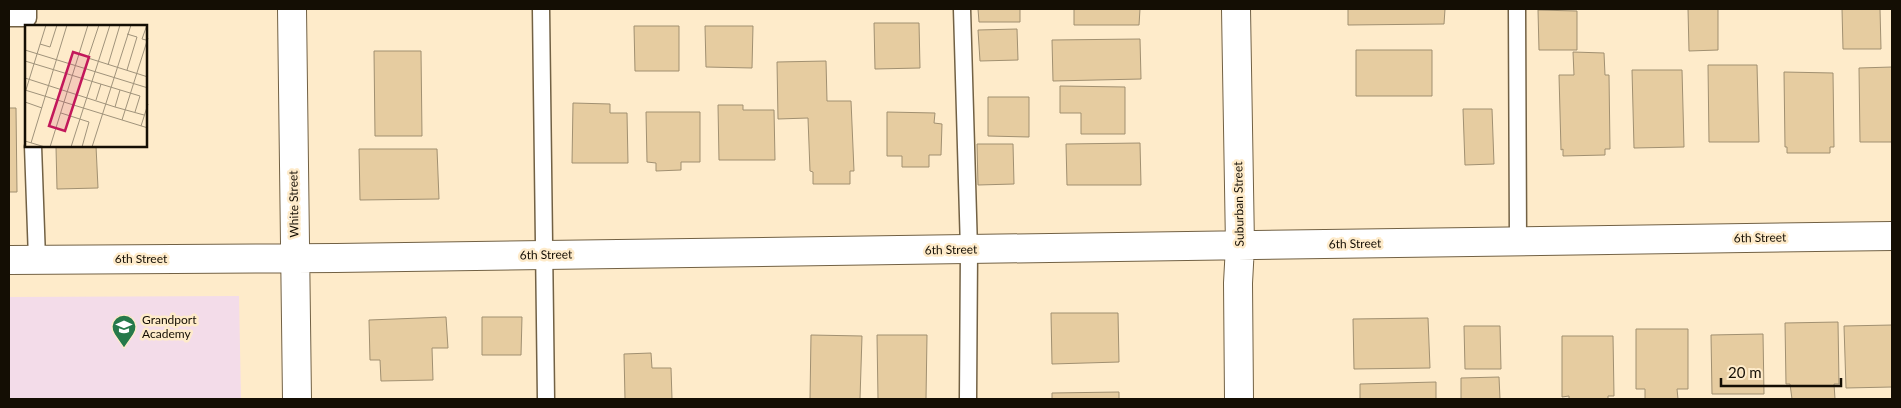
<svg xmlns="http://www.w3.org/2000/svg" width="1901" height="408" font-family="Lato,sans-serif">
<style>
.education{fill:#f3dce9}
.building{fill:#e6cca0;stroke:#a19071}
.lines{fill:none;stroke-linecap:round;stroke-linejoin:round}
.service-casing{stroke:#726144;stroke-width:19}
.minor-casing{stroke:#726144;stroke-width:30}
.service{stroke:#fff;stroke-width:16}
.minor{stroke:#fff;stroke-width:28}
.labels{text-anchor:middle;stroke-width:5;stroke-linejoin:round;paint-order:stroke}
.street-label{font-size:12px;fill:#140e04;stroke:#feebca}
.poi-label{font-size:12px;fill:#140e04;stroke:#feebca;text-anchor:start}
.inset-road{fill:none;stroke:#a0937b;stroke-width:1}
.view{fill:#c2185b;fill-opacity:0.15;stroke:#c2185b;stroke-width:2.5}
.inset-edge{fill:none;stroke:#140e04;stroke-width:2.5}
</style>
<rect width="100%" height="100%" fill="#feebca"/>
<!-- education -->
<path class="education" d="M 239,296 L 241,399 L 9,399 L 9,297 Z"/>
<!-- building -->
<path class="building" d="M 978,9 L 1020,9 L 1020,22 L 979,22 Z
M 1074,9 L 1140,9 L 1139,25 L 1074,25 Z
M 1348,9 L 1445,9 L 1444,24 L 1348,25 Z
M 1688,9 L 1718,9 L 1718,50 L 1689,51 Z
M 1842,9 L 1880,9 L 1881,49 L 1843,49 Z
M 1538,10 L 1577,11 L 1577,50 L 1539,50 Z
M 874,23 L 919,23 L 920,68 L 875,69 Z
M 634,26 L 679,26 L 679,71 L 635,71 Z
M 705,26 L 753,26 L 752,68 L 706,67 Z
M 1017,29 L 1018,60 L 980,61 L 978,30 Z
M 1140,39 L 1141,79 L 1053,81 L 1052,40 Z
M 1356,50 L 1432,50 L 1432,96 L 1356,96 Z
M 374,51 L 421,51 L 422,136 L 375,136 Z
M 1573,52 L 1604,53 L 1605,75 L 1609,75 L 1610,149 L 1605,149 L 1605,155 L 1563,156 L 1563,149 L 1561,150 L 1559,75 L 1574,75 Z
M 826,61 L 827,101 L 851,101 L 854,171 L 850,171 L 850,184 L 813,184 L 813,172 L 810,171 L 808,118 L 778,119 L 777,62 Z
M 1708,65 L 1757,65 L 1759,142 L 1709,142 Z
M 1892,67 L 1892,142 L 1860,142 L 1859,68 Z
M 1632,70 L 1682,70 L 1684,147 L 1634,148 Z
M 1784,72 L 1833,73 L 1834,147 L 1830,147 L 1830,153 L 1787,153 L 1787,147 L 1785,147 Z
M 1060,86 L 1125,87 L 1125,134 L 1081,134 L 1081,113 L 1060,113 Z
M 988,97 L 1029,97 L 1029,137 L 988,136 Z
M 573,103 L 610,104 L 610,113 L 627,113 L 628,163 L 572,163 Z
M 718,105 L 743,105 L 743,110 L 774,110 L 775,160 L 719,160 Z
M 9,108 L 16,108 L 17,192 L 9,192 Z
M 1463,109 L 1492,109 L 1494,164 L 1465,165 Z
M 646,112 L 700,112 L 700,162 L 681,162 L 681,170 L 656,171 L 656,163 L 647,162 Z
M 887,112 L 935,113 L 934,123 L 942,124 L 941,155 L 929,155 L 929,167 L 902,167 L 902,156 L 887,156 Z
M 1140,143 L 1141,185 L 1067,185 L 1066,144 Z
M 977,144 L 1013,144 L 1014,184 L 978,185 Z
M 96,146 L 98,188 L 57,189 L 56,147 Z
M 359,149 L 437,149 L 439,199 L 360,200 Z
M 1051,313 L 1118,313 L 1119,362 L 1052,364 Z
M 446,317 L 448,348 L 432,348 L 433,380 L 381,381 L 380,360 L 370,360 L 369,320 Z
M 482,317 L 522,317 L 521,355 L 482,355 Z
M 1428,318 L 1430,368 L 1354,369 L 1353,319 Z
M 1838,322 L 1839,384 L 1834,384 L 1835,399 L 1792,399 L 1790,384 L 1786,384 L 1785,323 Z
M 1892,325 L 1892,387 L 1846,388 L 1844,326 Z
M 1464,326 L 1500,326 L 1501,369 L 1465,369 Z
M 1636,329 L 1688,329 L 1688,389 L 1677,389 L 1678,399 L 1645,399 L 1645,389 L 1636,389 Z
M 1763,334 L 1764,394 L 1712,394 L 1711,335 Z
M 811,335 L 862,336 L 860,399 L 810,399 Z
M 877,335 L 927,335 L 926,399 L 878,399 Z
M 1562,336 L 1613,336 L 1614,396 L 1608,396 L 1608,399 L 1569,399 L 1569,396 L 1562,397 Z
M 651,353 L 652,368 L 671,368 L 672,399 L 625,399 L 624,354 Z
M 1499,377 L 1500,399 L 1461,399 L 1461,378 Z
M 1436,382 L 1436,399 L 1360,399 L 1360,384 Z
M 1119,392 L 1119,399 L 1052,399 L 1052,393 Z"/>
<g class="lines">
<defs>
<path id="service" d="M 541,9 L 546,399
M 962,9 L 969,250 L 968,399
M 1517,9 L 1518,242
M 9,18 L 28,18 L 28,9
M 33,146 L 37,259"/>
<path id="minor" d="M 292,9 L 297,399
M 1236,9 L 1240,246 L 1238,283 L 1239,399
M 9,260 L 336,258 L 1892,236"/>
</defs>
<!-- service casing -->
<use href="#service" class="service-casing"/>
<!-- minor casing -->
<use href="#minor" class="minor-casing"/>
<!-- service -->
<use href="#service" class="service"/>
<!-- minor -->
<use href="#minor" class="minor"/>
</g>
<!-- icons -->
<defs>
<symbol id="school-pin" viewBox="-11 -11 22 30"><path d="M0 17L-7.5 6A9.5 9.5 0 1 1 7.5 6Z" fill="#26794a" stroke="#feebca"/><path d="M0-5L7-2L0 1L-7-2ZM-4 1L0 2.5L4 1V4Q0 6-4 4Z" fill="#fff"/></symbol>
</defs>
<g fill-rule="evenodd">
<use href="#school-pin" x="110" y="313" width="28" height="38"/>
</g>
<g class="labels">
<!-- street labels -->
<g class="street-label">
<text transform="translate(294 204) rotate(-91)" y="4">White Street</text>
<text transform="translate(1239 204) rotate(-91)" y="4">Suburban Street</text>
<text transform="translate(1760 238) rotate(-1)" y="4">6th Street</text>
<text transform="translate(1355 244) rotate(-1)" y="4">6th Street</text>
<text transform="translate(951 250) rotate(-1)" y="4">6th Street</text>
<text transform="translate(546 255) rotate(-1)" y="4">6th Street</text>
<text x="141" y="263">6th Street</text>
</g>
<!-- poi labels -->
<g class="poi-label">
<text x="142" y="324">Grandport<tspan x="142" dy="14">Academy</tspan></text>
</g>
</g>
<!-- overview -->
<g transform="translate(25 25)">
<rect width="122" height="122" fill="#feebca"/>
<path class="inset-road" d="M 74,0 L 63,33 L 123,52M 121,15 L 117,14 L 122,0M 15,19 L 25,22 L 32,0M 0,25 L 123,63M 0,36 L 115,71 L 110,87M 83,40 L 95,0M 102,45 L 112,12 L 102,9M 0,53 L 90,82M 0,65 L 123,103M 95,65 L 90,82 L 119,90M 0,68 L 21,0M 52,70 L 57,53M 71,75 L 76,59M 0,77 L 17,83M 36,88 L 64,97 L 57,122M 97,95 L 123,13M 116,101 L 123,79M 0,116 L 20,122M 6,118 L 42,0M 25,122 L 63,0M 46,122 L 85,0M 67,122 L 106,0"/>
<path class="view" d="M 48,27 L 64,32 L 40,106 L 24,101 Z"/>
<rect width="122" height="122" class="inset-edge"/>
</g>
<!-- border -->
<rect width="1901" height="408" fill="none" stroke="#140e04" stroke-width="20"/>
<!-- scale -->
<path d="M1721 378v8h120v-8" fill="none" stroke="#140e04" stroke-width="2.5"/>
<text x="1728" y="378" font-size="15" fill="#140e04" stroke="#feebca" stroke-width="4" paint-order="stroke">20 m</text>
</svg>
